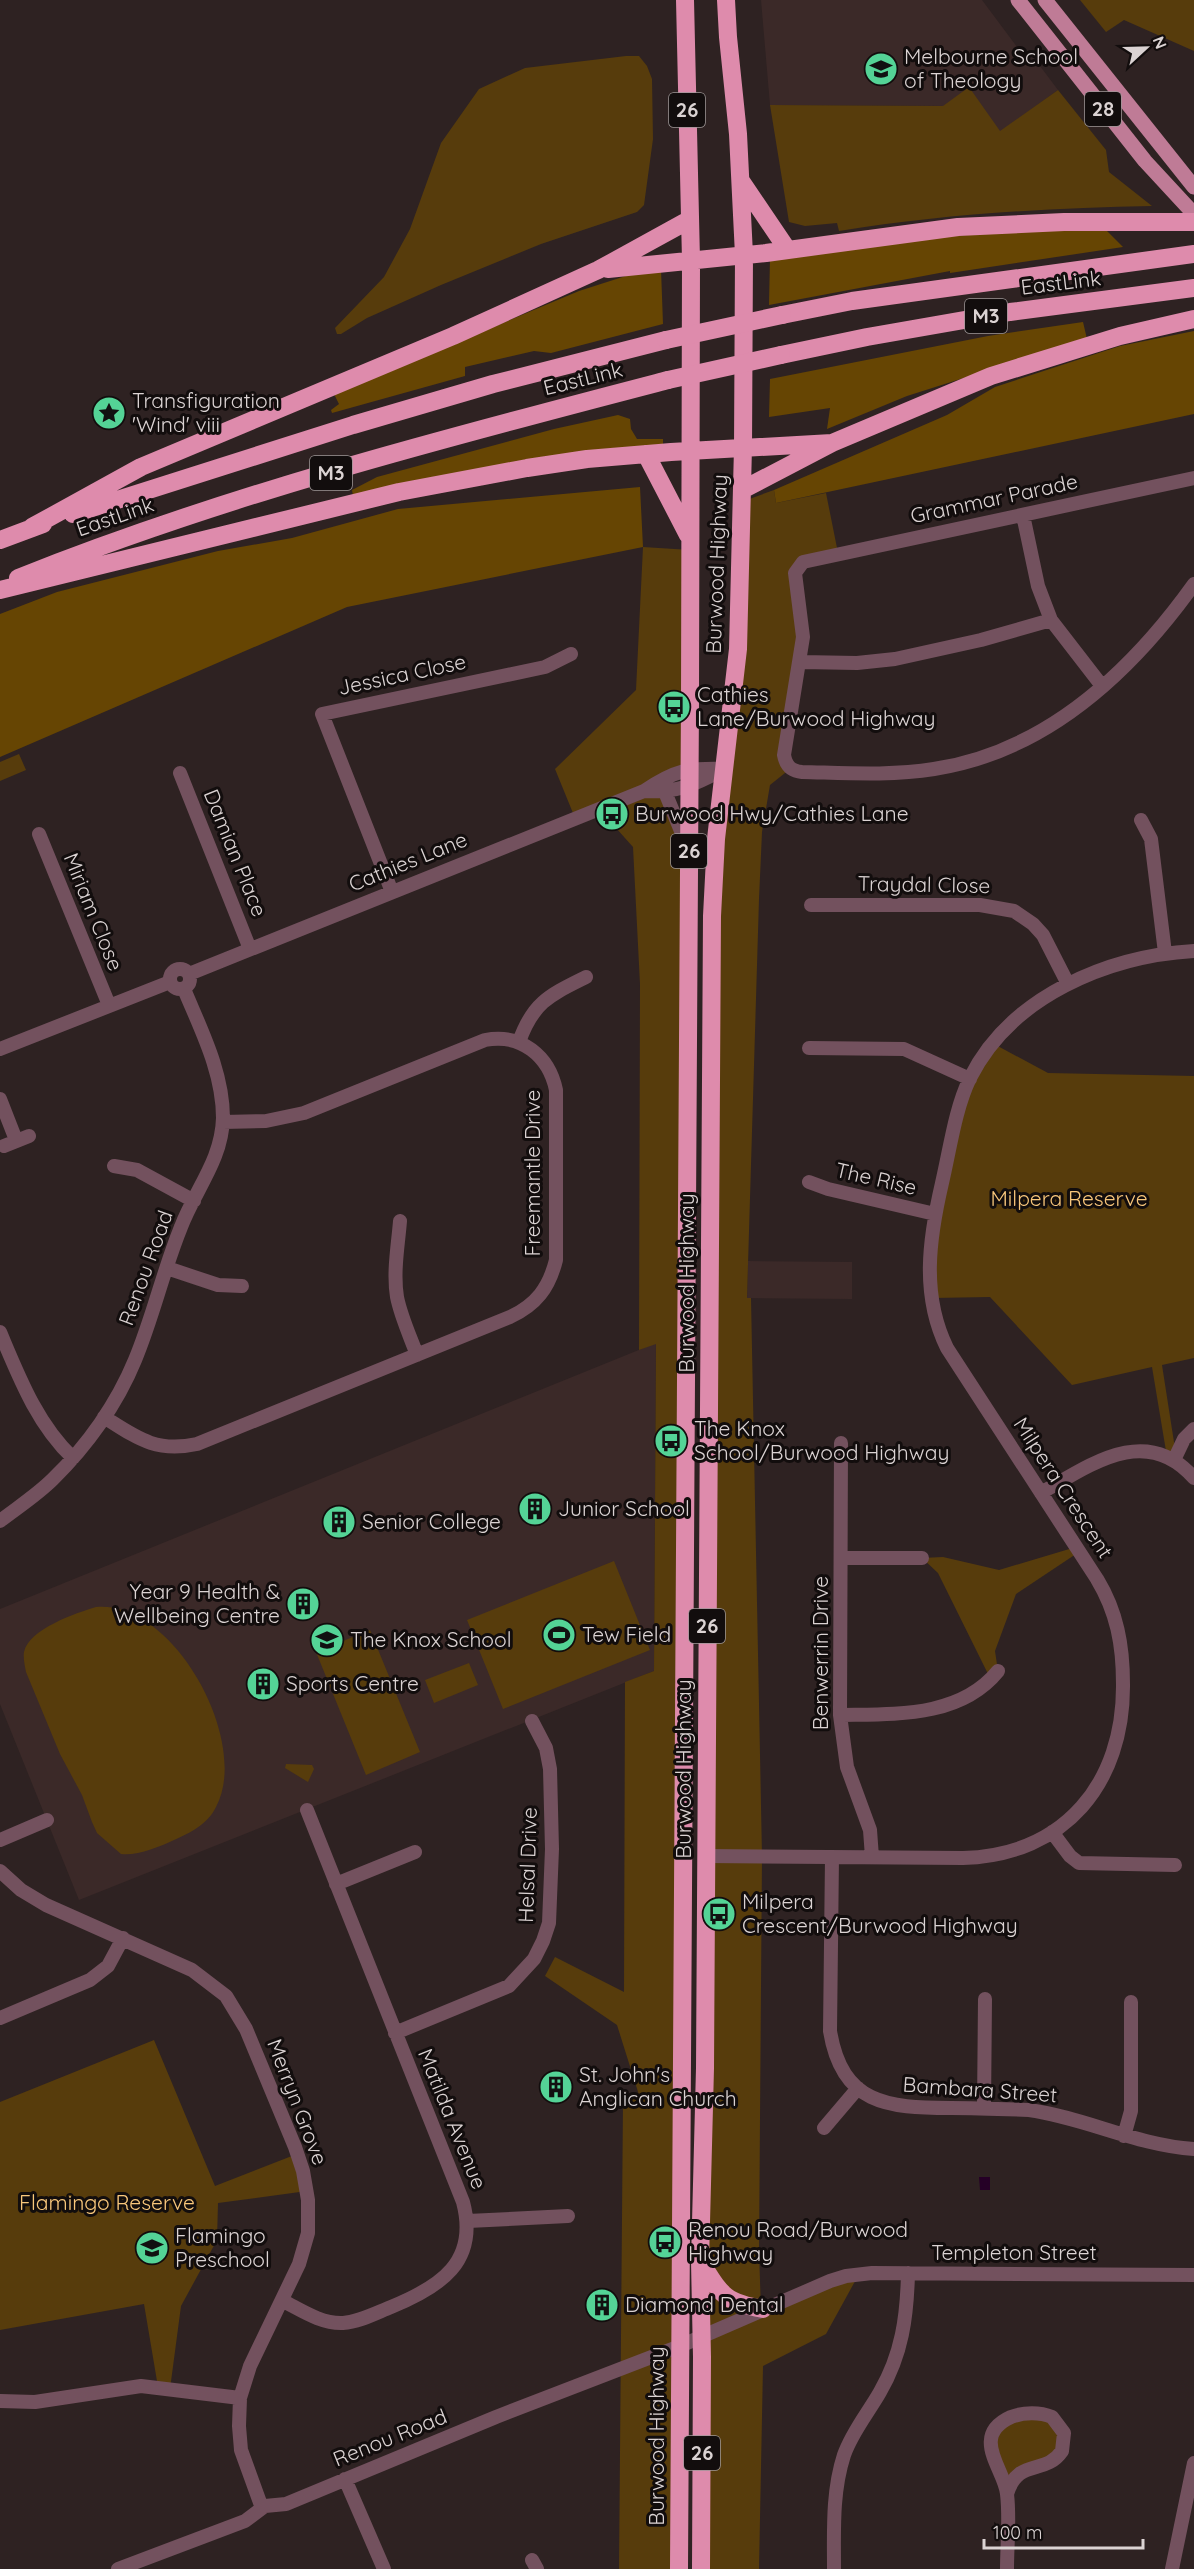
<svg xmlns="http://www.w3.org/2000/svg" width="1194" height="2569" font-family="Quicksand,sans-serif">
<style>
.built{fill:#3b2928}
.green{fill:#573c0c}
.forest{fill:#664503}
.water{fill:#250026}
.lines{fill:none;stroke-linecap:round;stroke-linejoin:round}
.minor{stroke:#73515e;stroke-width:14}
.major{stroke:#bf7b96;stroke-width:15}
.highway{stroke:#de8bac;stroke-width:18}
.highway-bridge{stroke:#de8bac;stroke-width:18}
.labels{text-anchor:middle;stroke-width:6;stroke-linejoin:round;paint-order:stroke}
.shield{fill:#120d0d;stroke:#9f9898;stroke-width:1.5}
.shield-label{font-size:20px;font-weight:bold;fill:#dbd3d3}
.poi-label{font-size:21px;fill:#dbd3d3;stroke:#120d0d;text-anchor:start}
.street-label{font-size:21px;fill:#dbd3d3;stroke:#120d0d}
.park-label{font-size:21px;fill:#f9c77b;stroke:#120d0d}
</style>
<rect width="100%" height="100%" fill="#2e2222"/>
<!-- built -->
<path class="built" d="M 761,0 L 982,0 L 1020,51 L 1040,66 L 1058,90 L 1000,132 L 943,106 L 770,105 Z
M 748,1261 L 852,1262 L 852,1299 L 747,1298 Z
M 656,1343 L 654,1671 L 79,1900 L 0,1704 L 0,1609 Z"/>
<!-- green -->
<path class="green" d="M 1080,0 L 1194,0 L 1194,51 L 1124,20 L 1106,32 Z
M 626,56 L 639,56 L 647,66 L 652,79 L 653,139 L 644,205 L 637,212 L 541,244 L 441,285 L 367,318 L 341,334 L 337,334 L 335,328 L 384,277 L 410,229 L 441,143 L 479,89 L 525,68 Z
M 969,87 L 1000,131 L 1058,90 L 1106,150 L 1109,172 L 1152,206 C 1046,208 943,214 839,231 L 837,223 L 805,226 L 789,222 L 770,105 L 943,106 Z
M 774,490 L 776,503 L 826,493 L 838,553 L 799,565 L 803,628 L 789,722 L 790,769 L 770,785 L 762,832 L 759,899 L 747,1298 L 751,1298 L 762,1856 L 759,2252 L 761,2309 L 859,2274 L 826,2334 L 763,2366 L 759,2569 L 702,2569 L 711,968 L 741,502 Z
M 643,547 L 690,550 L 689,768 L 661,779 L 689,849 L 679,2569 L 619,2569 L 623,2101 L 639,2095 L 617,2025 L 545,1976 L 555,1957 L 624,1992 L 625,1682 L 654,1671 L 656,1344 L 639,1350 L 640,984 L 633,847 L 599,809 L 575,818 L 555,769 L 636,690 Z
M 19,754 L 26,770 L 0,781 L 0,762 Z
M 994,1044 L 1048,1073 L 1194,1076 L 1194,1358 L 1162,1365 L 1176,1455 L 1167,1457 L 1152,1367 L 1072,1385 L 990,1297 L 932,1298 L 929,1273 L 959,1112 Z
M 1076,1547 L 1079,1552 L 1016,1594 L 995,1651 L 998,1671 L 991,1680 L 938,1573 L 922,1558 L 943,1557 L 999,1570 Z
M 614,1561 L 650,1650 L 503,1709 L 467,1620 Z
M 96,1607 C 174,1600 251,1742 216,1807 C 208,1824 190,1833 174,1840 C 159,1847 137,1856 121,1854 L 97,1833 L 92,1822 L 82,1795 L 60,1754 L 26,1672 C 25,1666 23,1658 24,1652 C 29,1629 76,1613 96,1607 Z
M 370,1630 L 420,1752 L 366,1775 L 316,1652 Z
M 469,1663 L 478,1685 L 434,1703 L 425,1680 Z
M 286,1764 L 312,1765 L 314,1769 L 308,1782 L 285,1768 Z
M 154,2040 L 215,2186 L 297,2154 L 307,2191 L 218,2203 L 217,2240 L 181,2306 L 170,2389 L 158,2387 L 144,2304 L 0,2330 L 0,2102 Z
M 1047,2415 L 1064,2446 L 1004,2482 L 992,2456 L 1003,2423 Z"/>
<!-- forest -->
<path class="forest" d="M 1103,227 L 1123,247 L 950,273 L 950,271 L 769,305 L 770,258 L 902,239 Z
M 661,269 L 663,324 L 551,353 L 534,351 L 465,367 L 465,376 L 332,413 L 331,410 L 339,404 L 334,394 L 579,291 L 635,273 Z
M 1083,322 L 1087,339 L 907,396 L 827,429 L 830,408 L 769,417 L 770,379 L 988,336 Z
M 1194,331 L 1194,414 L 776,503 L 774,490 L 947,415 L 995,387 L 1120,346 Z
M 618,415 L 630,419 L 631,429 L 637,439 L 663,439 L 663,444 L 544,457 L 353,496 L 352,490 L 377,477 L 554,429 Z
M 640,487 L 643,547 L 347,607 L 0,757 L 0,614 L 57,592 L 218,551 L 292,538 L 398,509 Z"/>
<!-- water -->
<path class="water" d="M 979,2177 L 990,2177 L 990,2190 L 980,2190 Z"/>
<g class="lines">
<!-- minor -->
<path class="minor" d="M 1194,478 L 803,562 L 795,573 L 803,637 L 784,755 C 786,766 791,771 802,772 C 846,773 891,776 934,769 C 1045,752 1131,672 1194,584
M 1023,515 L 1038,586 L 1051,620 L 1102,686
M 801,662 L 857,663 L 895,659 L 981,640 L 1051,620
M 180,773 L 250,949
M 644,791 C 677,793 694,785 722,770
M 665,792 L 688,848
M 1141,820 L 1151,839 L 1165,953
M 39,834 L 109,1005
M 392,892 L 322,714 L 545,667 L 571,654
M 811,905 L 980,905 L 1014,911 L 1033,924 L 1043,935 L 1068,984
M170 979a10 10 0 1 1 20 0a10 10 0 1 1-20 0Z
M 189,974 L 644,791 C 675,770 687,768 724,769
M 519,1042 C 533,1002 550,995 586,977
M 809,1048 L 904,1049 L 970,1079
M 0,1049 L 170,982
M 0,1099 L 16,1140
M 4,1146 L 29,1136
M 114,1166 L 137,1170 L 194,1201
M 809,1182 L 828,1189 L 935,1214
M 400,1221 C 398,1246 393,1272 397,1297 C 401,1317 410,1336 417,1355
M 167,1268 L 218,1285 L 242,1286
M 0,1332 C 19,1377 37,1424 73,1458
M 104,1417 C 137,1438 156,1453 197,1444 L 510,1317 C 536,1305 549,1288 556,1260 L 556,1090 C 549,1056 521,1033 485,1040 L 304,1113 L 266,1121 L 223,1122
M 841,1443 L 840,1715 L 847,1767 L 870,1830 L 872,1857
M 1174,1460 L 1184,1439 L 1194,1429
M 1041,1493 C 1090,1465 1146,1423 1194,1478
M 0,1521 C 18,1507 37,1495 53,1479 C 87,1446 117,1404 135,1360 C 153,1317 163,1271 181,1227 C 195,1190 222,1160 223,1118 C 223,1072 201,1030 184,989
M 841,1558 L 922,1558
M 840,1715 C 894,1714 960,1718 998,1671
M 1052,1832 L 1070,1856 L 1079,1863 L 1175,1865
M 0,1840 L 47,1820
M 706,1856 L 963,1858 C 1065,1855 1124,1783 1123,1684 C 1123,1645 1117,1612 1097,1579 L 947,1348 C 921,1295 929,1239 942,1183 C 950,1149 955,1109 970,1078 C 1011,996 1108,956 1194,951
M 832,1857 L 830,2031 C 842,2104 887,2108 951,2108 C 977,2108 1003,2109 1029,2110 C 1086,2118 1136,2145 1194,2149
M 0,1871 L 21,1890 L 46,1905 L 192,1970 L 226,1996 L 246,2029 L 295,2147 L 303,2171 L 308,2200 L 308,2233 L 299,2264 L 250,2366 L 240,2398 L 239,2426 L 241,2450 L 262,2508
M 336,1884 L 415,1852
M 0,2018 L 90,1980 L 108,1966 L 123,1938
M 395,2033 L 509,1986 L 534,1959 L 543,1941 L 549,1923 L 552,1849 L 550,1769 L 546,1748 L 532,1721
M 984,2108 L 985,1999
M 824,2128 L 858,2088
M 1124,2136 L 1131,2111 L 1131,2002
M 468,2221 L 568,2216
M 283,2301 C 301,2310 321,2324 343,2323 C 359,2322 376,2313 391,2307 C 440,2287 479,2262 463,2202 L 307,1810
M 0,2401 L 35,2402 L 141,2386 L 240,2398
M 345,2479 L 384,2569
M 532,2560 L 537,2569
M 118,2569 L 245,2521 L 265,2506 L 286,2504 L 496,2417 L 680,2346 L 830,2281 L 846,2276 L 872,2273 L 1194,2275
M 834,2569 C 834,2531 832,2492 844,2455 C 852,2432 868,2413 880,2392 C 902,2354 907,2317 908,2273
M 1007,2569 C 1007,2545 1010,2519 1007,2494 C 1005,2470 969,2436 1011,2417 C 1024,2412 1040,2412 1052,2417 L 1064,2433 L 1062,2451 C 1045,2476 1018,2457 1007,2494
M 1172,2569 L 1194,2463"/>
<!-- major -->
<path class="major" d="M 1018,0 L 1145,161 L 1194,214
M 1045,0 L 1194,187"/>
<!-- highway -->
<path class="highway" d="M 741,181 L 787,249
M 608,269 L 766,253 L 958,227 L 1064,222 L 1194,222
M 782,315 L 852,301 L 1194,254
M 781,355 L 867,337 L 1010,312 L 1194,288
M 646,454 L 688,535
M 742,490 L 832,443 L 991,376 L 1120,336 L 1194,319
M 73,514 L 353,425 L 493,384 L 666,340
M 32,527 L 141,467 L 453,336 L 598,270 L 689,220
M 0,540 L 43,524
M 18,578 C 228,494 449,437 668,380
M 0,590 L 399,492 L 527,468 L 587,459 L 671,452 L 832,443
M 700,2261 C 721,2294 723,2302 763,2309
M 679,2569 L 690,701 L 691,260 L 685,0
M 701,2569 L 702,2357 L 700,2261 L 705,2068 L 712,916 L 716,839 L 738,649 L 743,447 L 744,255 L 738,134 L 728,37 L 726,0"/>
<!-- highway-bridge -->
<path class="highway-bridge" d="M 666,340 L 782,315
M 668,380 L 781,355"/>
</g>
<!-- icons -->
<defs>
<symbol id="university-disc" viewBox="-11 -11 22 22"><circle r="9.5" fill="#54d396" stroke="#120d0d"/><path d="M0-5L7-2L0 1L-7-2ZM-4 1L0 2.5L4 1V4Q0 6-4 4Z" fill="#111"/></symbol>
<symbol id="sight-disc" viewBox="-11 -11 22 22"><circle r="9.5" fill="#54d396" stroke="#120d0d"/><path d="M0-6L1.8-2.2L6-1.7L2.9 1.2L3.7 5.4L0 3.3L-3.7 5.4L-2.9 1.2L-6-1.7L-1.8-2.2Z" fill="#111"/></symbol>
<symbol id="bus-disc" viewBox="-11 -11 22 22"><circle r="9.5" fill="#54d396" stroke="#120d0d"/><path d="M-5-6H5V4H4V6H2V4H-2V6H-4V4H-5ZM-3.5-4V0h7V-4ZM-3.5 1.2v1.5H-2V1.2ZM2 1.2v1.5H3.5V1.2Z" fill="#111"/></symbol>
<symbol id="building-disc" viewBox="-11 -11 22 22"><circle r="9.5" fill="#54d396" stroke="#120d0d"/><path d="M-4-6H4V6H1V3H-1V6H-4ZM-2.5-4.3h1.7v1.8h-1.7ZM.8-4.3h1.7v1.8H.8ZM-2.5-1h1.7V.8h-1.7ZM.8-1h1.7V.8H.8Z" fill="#111"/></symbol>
<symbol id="stadium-disc" viewBox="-11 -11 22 22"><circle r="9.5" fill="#54d396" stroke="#120d0d"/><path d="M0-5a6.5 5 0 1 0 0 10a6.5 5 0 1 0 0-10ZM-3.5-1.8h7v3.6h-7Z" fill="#111"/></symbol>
<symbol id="school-disc" viewBox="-11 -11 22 22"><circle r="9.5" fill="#54d396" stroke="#120d0d"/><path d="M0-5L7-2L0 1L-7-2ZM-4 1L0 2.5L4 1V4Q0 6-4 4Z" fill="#111"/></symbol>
</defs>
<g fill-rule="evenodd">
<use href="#university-disc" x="862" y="50" width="38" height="38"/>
<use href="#sight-disc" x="90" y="394" width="38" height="38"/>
<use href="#bus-disc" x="655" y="688" width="38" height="38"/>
<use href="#bus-disc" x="593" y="795" width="38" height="38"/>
<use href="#bus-disc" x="652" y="1422" width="38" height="38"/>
<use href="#building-disc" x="516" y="1490" width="38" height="38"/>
<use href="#building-disc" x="320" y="1503" width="38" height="38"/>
<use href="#building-disc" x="284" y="1585" width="38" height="38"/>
<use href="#stadium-disc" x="540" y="1616" width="38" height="38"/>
<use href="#school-disc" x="308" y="1621" width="38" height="38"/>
<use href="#building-disc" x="244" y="1665" width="38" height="38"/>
<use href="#bus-disc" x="700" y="1895" width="38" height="38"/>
<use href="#building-disc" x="537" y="2068" width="38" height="38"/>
<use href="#bus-disc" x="646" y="2223" width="38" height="38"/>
<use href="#school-disc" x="133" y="2229" width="38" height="38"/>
<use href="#building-disc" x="583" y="2286" width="38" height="38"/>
</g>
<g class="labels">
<!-- shield labels -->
<g class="shield">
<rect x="1085" y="92" width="36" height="34" rx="4.5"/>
<rect x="669" y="93" width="36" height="34" rx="4.5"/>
<rect x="965" y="299" width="42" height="34" rx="4.5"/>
<rect x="310" y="456" width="42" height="34" rx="4.5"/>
<rect x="671" y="834" width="36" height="34" rx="4.5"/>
<rect x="689" y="1609" width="36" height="34" rx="4.5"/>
<rect x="684" y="2436" width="36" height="34" rx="4.5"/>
</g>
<g class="shield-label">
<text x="1103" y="116">28</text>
<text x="687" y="117">26</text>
<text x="986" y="323">M3</text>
<text x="331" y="480">M3</text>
<text x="689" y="858">26</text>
<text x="707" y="1633">26</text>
<text x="702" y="2460">26</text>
</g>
<!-- poi labels -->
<g class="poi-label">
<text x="904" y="64">Melbourne School<tspan x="904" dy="24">of Theology</tspan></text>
<text x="132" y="408">Transfiguration<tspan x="132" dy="24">'Wind' viii</tspan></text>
<text x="697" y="702">Cathies<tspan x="697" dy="24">Lane/Burwood Highway</tspan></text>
<text x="635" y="821">Burwood Hwy/Cathies Lane</text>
<text x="694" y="1436">The Knox<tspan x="694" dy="24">School/Burwood Highway</tspan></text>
<text x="558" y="1516">Junior School</text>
<text x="362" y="1529">Senior College</text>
<text x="280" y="1599" text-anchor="end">Year 9 Health &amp;<tspan x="280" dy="24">Wellbeing Centre</tspan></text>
<text x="582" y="1642">Tew Field</text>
<text x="350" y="1647">The Knox School</text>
<text x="286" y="1691">Sports Centre</text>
<text x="742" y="1909">Milpera<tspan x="742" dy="24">Crescent/Burwood Highway</tspan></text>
<text x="579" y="2082">St. John's<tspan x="579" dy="24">Anglican Church</tspan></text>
<text x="688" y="2237">Renou Road/Burwood<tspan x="688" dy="24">Highway</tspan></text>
<text x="175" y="2243">Flamingo<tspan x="175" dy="24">Preschool</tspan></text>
<text x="625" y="2312">Diamond Dental</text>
</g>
<!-- street labels -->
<g class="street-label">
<text transform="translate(1061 283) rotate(-7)" y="7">EastLink</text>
<text transform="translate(583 379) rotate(-14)" y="7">EastLink</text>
<text transform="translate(994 499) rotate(-12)" y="7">Grammar Parade</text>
<text transform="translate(115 517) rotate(-19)" y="7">EastLink</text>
<text transform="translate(717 564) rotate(-88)" y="7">Burwood Highway</text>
<text transform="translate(402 675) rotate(-12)" y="7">Jessica Close</text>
<text transform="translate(235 853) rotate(68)" y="7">Damian Place</text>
<text transform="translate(408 862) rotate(-22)" y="7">Cathies Lane</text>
<text transform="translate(924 885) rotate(1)" y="7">Traydal Close</text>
<text transform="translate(93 912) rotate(68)" y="7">Miriam Close</text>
<text transform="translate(533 1173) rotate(-90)" y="7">Freemantle Drive</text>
<text transform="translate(876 1179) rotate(13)" y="7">The Rise</text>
<text transform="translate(146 1268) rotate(-70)" y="7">Renou Road</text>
<text transform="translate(687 1283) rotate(-90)" y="7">Burwood Highway</text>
<text transform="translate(1063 1488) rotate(57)" y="7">Milpera Crescent</text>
<text transform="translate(821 1653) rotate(-90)" y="7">Benwerrin Drive</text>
<text transform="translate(684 1769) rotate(-90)" y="7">Burwood Highway</text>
<text transform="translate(528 1865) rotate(-88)" y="7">Helsal Drive</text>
<text transform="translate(980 2090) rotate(4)" y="7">Bambara Street</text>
<text transform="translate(297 2102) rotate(69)" y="7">Merryn Grove</text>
<text transform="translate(452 2119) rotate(68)" y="7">Matilda Avenue</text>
<text x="1014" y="2260">Templeton Street</text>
<text transform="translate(657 2436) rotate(-90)" y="7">Burwood Highway</text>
<text transform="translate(390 2438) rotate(-22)" y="7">Renou Road</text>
</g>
<!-- park labels -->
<g class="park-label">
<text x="1069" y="1206">Milpera Reserve</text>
<text x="107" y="2210">Flamingo Reserve</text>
</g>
</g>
<!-- north arrow -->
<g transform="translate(1146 48) rotate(68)" stroke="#120d0d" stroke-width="4.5" paint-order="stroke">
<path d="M0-4.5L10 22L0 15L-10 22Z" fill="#dbd3d3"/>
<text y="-9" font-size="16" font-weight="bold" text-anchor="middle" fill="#dbd3d3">N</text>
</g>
<!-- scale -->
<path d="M984 2539v9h159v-9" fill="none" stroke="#dbd3d3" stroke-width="3"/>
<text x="993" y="2539" font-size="18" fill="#dbd3d3" stroke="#120d0d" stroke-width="4.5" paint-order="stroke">100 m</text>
</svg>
